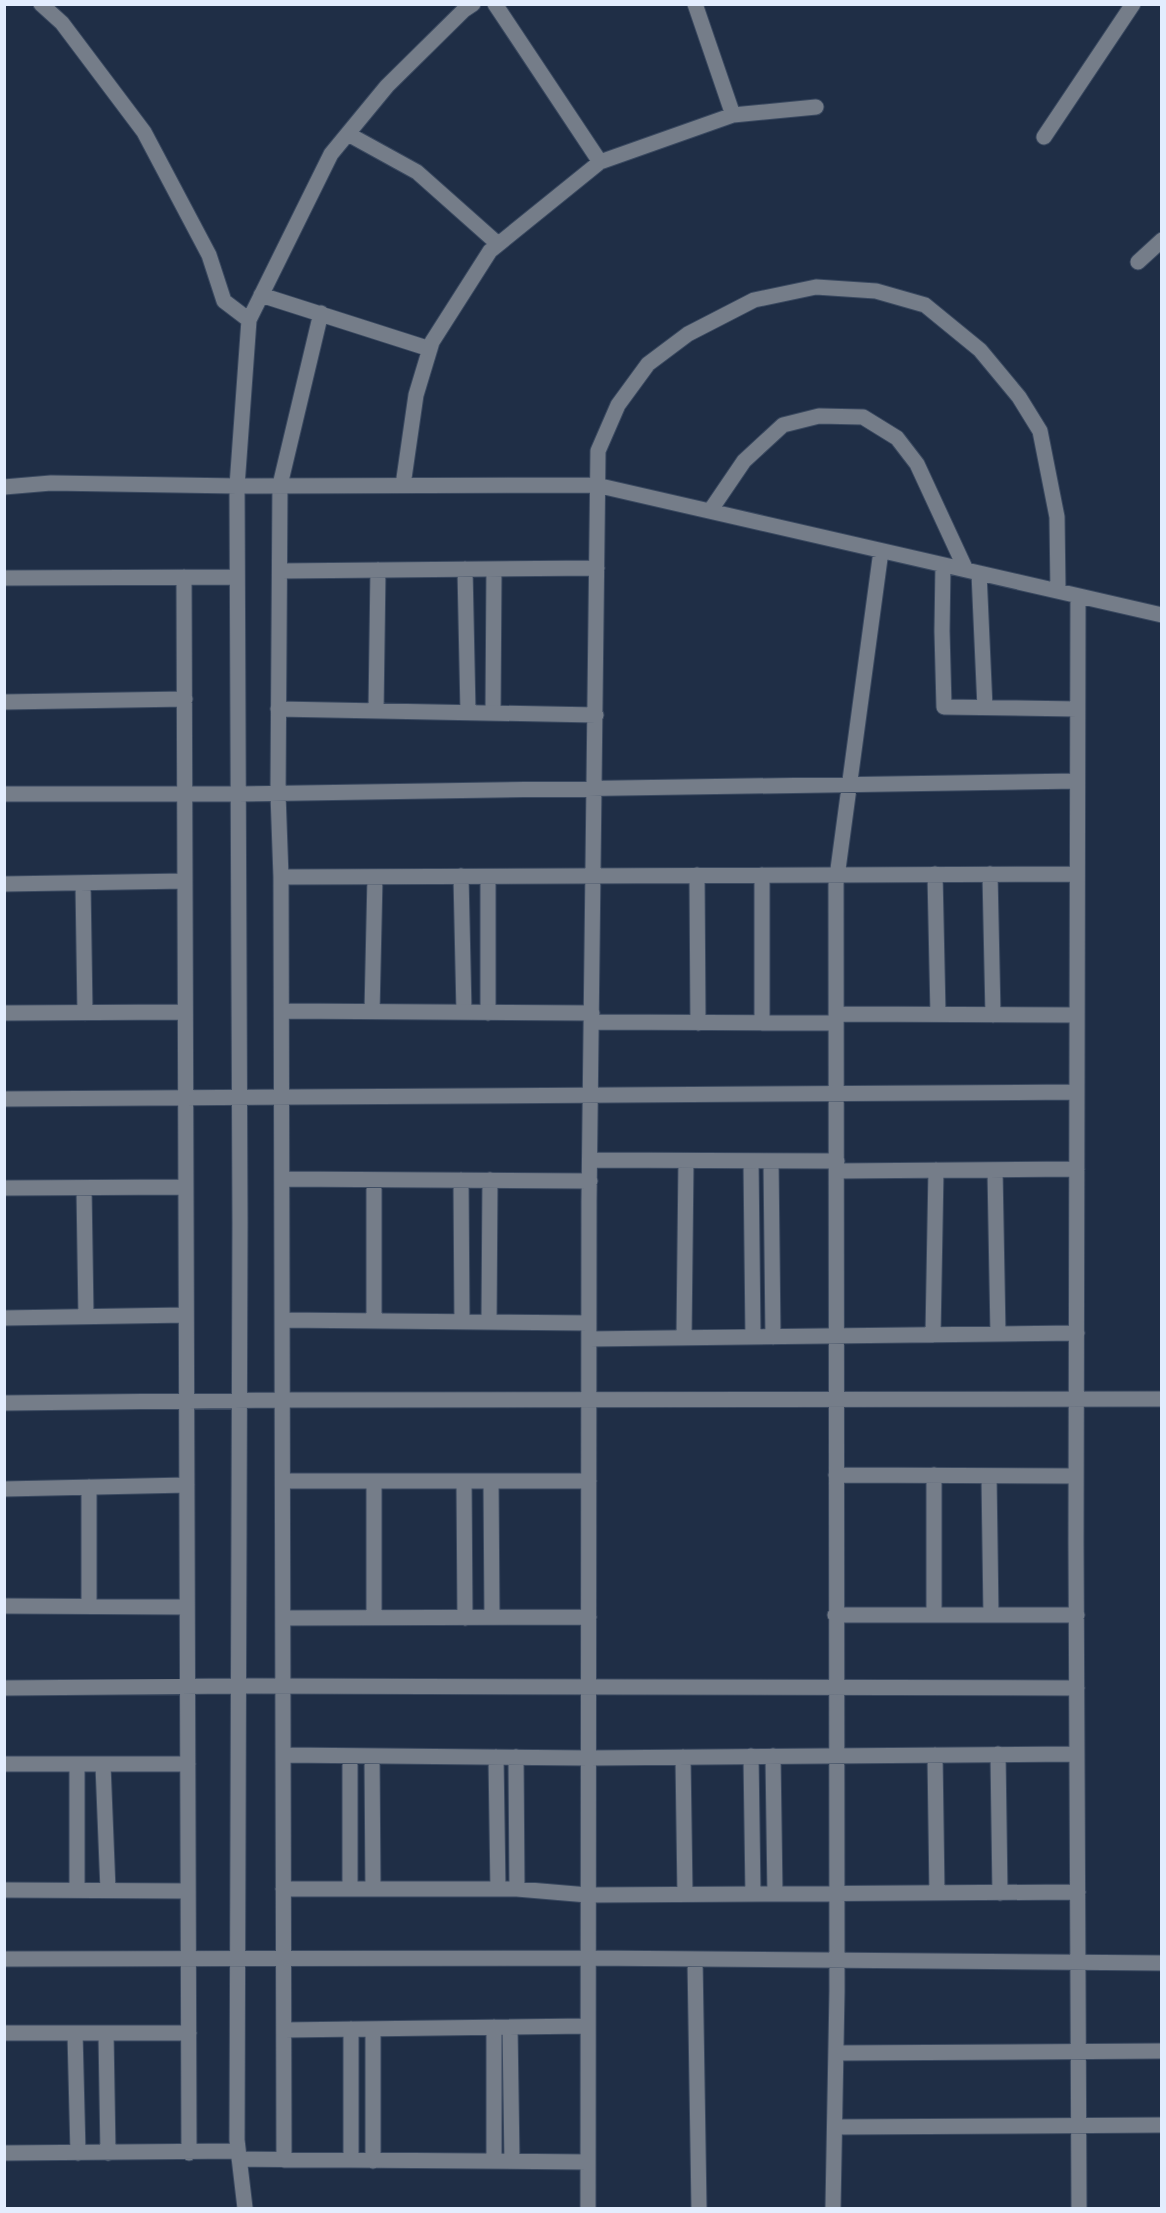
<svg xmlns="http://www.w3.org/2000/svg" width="1166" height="2213" font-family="'Crimson Pro',serif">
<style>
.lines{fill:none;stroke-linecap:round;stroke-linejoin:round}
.minor-casing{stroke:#3a4960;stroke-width:17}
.minor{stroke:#757d89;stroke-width:15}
</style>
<rect width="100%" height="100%" fill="#1f2e46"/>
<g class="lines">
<defs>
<path id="minor" d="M 41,4 L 62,23 L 144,132 L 209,255 L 224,301 L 249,320
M 495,4 L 600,162
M 695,4 L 733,115
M 348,134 L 417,172 L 498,244
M 1044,137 L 1133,4
M 1138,262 L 1162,240
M 261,295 L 430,349
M 403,485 L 416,395 L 432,342 L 490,251 L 600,162 L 733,115 L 816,107
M 4,487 L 51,483 L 237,486 L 596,485 L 1162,615
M 710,511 L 744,461 L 783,425 L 819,416 L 863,417 L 897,438 L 917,464 L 966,570
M 943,565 L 942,631 L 944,707 L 1077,709
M 465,569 L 468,712
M 280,571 L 597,568
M 979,573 L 985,708
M 184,577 L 189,2153
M 4,578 L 237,577
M 1078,596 L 1076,1543 L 1079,2208
M 4,702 L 185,699
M 278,709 L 596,715
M 376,711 L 378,570
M 493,713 L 494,569
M 4,794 L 238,794 L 1077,781
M 935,874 L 938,1014
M 990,874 L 993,1015
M 697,875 L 698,1023
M 461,876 L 464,1012
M 281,877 L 1077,874
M 83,883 L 85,1013
M 4,884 L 185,881
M 282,1011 L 592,1013
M 372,1012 L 375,877
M 4,1013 L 185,1012
M 488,1013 L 488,877
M 836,1014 L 1077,1015
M 592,1022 L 836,1023
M 762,1023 L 762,875
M 4,1099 L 1077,1092
M 590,1160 L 837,1161
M 751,1161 L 753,1337
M 771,1161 L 773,1337
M 995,1170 L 998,1334
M 837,1171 L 1077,1169
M 282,1179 L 590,1181
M 461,1180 L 462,1322
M 4,1188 L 186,1187
M 84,1188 L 86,1316
M 4,1318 L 186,1315
M 282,1320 L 589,1323
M 374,1321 L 374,1180
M 489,1322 L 490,1180
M 933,1335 L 936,1170
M 684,1338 L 686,1161
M 589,1339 L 1077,1333
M 4,1403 L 282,1400 L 1162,1399
M 836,1475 L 1076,1476
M 989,1476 L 991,1615
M 283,1481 L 589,1481
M 374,1481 L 374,1618
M 464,1481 L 465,1618
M 491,1481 L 492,1617
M 89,1487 L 89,1606
M 4,1489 L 187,1485
M 4,1606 L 187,1607
M 835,1615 L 1077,1615
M 934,1615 L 934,1475
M 283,1618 L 589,1617
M 4,1688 L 238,1686 L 1077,1688
M 998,1754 L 1000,1893
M 283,1755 L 589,1758 L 1077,1754
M 935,1755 L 937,1893
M 350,1756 L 350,1889
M 372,1756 L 373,1889
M 751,1756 L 753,1894
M 773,1756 L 775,1894
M 496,1757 L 498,1889
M 516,1757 L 517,1889
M 683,1757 L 685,1894
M 4,1764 L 188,1764
M 77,1765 L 77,1890
M 103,1765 L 108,1890
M 283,1889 L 517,1889 L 588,1895 L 1078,1892
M 4,1890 L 188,1891
M 4,1959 L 588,1958 L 1162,1963
M 695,1959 L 699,2208
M 494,2027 L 494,2161
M 510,2027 L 512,2161
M 351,2029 L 351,2160
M 373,2029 L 373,2161
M 284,2030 L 588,2026
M 4,2033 L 189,2033
M 75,2033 L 78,2153
M 106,2033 L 108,2153
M 836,2053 L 1162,2051
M 835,2127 L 1162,2125
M 4,2153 L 238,2151
M 239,2159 L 588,2162
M 284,2160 L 281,877 L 278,794 L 280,485 L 321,313
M 245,2208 L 237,2140 L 240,1222 L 237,486 L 249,320 L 331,154 L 387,86 L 464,10 L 473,4
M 588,2208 L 589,1202 L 598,451 L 618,405 L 648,364 L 688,334 L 754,300 L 816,287 L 876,291 L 925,305 L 980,350 L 1019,397 L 1040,431 L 1057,517 L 1058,591
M 833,2208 L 837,1991 L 836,884 L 881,551"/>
</defs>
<!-- minor casing -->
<use href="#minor" class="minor-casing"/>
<!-- minor -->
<use href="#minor" class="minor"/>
</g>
<!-- border -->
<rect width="1166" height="2213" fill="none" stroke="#e3edfe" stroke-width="12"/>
</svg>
